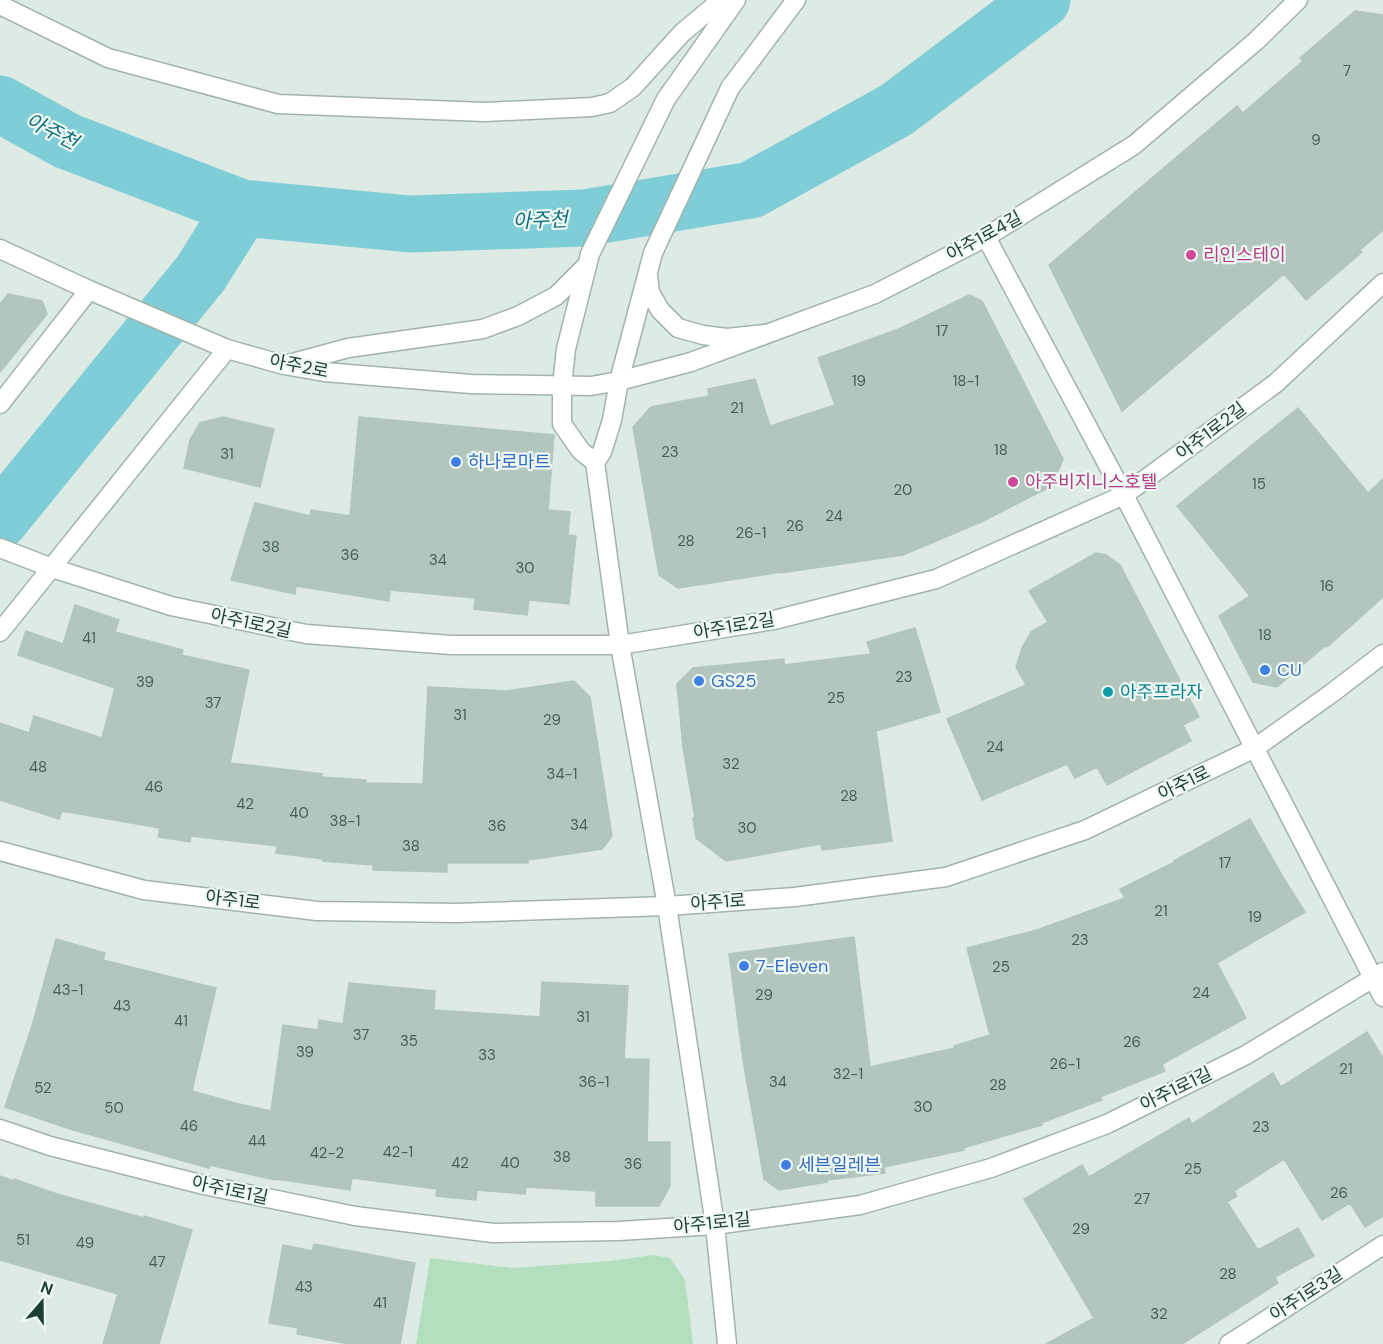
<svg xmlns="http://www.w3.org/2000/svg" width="1383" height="1344" font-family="'DM Sans','Noto Sans KR',sans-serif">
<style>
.green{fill:#b4dfbe}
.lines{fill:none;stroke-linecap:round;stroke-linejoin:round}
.river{stroke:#7fcdd7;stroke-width:57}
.building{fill:#b3c6be;stroke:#b0c6bc;stroke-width:1.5}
.minor-casing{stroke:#a1b3ac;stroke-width:21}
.tertiary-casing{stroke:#a1b3ac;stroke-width:21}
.minor{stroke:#fff;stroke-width:18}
.tertiary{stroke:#fff;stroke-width:18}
.hotel-dot{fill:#d1479c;stroke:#eef8f3;stroke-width:2}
.shop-dot{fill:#3f7fe0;stroke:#eef8f3;stroke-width:2}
.culture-dot{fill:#0f9aa8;stroke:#eef8f3;stroke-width:2}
.labels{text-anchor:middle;stroke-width:4.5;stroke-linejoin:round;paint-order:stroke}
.number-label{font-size:15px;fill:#435f56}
.street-label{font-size:18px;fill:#1e3d33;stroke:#eef8f3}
.hotel-label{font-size:18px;fill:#b23c85;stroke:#eef8f3;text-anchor:start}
.shop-label{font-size:18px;fill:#366cbe;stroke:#eef8f3;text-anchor:start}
.culture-label{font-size:18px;fill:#0d838f;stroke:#eef8f3;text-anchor:start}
.water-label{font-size:20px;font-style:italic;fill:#12707e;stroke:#eef8f3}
</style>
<rect width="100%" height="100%" fill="#deebe5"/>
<!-- green -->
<path class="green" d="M 653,1255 L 670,1258 L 685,1280 L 693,1344 L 416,1344 L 430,1258 L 512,1268 L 610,1261 Z"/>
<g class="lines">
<!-- river -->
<path class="river" d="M 0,104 L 67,141 L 242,208 L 410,224 L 584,218 L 751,190 L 896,110 L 1042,0
M 0,520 L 201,273 L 242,208"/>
</g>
<!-- building -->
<path class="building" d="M 1355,11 L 1383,15 L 1383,230 L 1360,250 L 1362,252 L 1306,300 L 1284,274 L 1122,411 L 1049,265 L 1237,106 L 1243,113 L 1303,61 L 1300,58 Z
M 8,294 L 42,301 L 47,314 L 0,372 L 0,304 Z
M 969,295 L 982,301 L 1063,459 L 1052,486 L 981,522 L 903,555 L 781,573 L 781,572 L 678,588 L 659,575 L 633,427 L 651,407 L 709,396 L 708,389 L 755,379 L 770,426 L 835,405 L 818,358 L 899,329 Z
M 1298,408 L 1368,493 L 1383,479 L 1383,597 L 1327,647 L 1325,646 L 1277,687 L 1253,682 L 1219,616 L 1250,596 L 1177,506 Z
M 223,417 L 274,429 L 260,487 L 184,468 L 190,440 L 200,423 Z
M 359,417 L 554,435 L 548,510 L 570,512 L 568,535 L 576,536 L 569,604 L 529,600 L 527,615 L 474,609 L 475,598 L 390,590 L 389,601 L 296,586 L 295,594 L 231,580 L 255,503 L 310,516 L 311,510 L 350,516 Z
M 1096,553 L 1106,555 L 1120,565 L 1199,717 L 1183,725 L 1191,741 L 1107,785 L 1097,767 L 1075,778 L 1067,764 L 982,800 L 947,719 L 1026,685 L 1016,667 L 1022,648 L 1031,632 L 1048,622 L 1029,591 Z
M 75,605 L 119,620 L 115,632 L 183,650 L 181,655 L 249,670 L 230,763 L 322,774 L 321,777 L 366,780 L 366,783 L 423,784 L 428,687 L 507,691 L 574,681 L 590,697 L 612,836 L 602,849 L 528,860 L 528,863 L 447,863 L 447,872 L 373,870 L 373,865 L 323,861 L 324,859 L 276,853 L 277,846 L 191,836 L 190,842 L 158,837 L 160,828 L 62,811 L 59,819 L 0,800 L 0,723 L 29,733 L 34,716 L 102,738 L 115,688 L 18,655 L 26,631 L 63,644 Z
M 915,628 L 940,712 L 876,731 L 892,841 L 822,850 L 821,844 L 726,861 L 696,838 L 693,818 L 695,818 L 683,747 L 677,684 L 693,668 L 784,659 L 784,665 L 871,654 L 867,642 Z
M 1250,819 L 1283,877 L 1305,912 L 1217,963 L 1246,1018 L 1162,1064 L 1165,1071 L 1100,1097 L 1102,1100 L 1041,1123 L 1042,1125 L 963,1148 L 964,1150 L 884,1167 L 885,1173 L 827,1180 L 827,1182 L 779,1190 L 764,1179 L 743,1060 L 729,954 L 854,937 L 870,1067 L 955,1048 L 954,1046 L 990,1035 L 967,948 L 1037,930 L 1125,898 L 1120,889 L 1175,862 L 1174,861 Z
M 56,939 L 105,953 L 103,960 L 216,988 L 192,1091 L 235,1103 L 271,1111 L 283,1025 L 318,1030 L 319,1020 L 343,1024 L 349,983 L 435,991 L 434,1010 L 540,1017 L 542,982 L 628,986 L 624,1059 L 649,1059 L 647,1142 L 670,1142 L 670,1186 L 659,1206 L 596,1206 L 596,1191 L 526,1187 L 525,1194 L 477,1190 L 476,1200 L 436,1196 L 437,1189 L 352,1178 L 350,1190 L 276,1179 L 275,1180 L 210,1165 L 209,1168 L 70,1129 L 5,1107 L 32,1026 Z
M 1367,1032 L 1383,1058 L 1383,1216 L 1365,1227 L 1350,1203 L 1322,1220 L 1284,1159 L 1234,1191 L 1237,1196 L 1227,1202 L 1258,1250 L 1298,1228 L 1314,1256 L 1275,1277 L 1278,1283 L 1182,1344 L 1046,1344 L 1094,1318 L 1024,1199 L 1082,1165 L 1089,1177 L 1189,1118 L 1192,1124 L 1273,1073 L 1281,1087 Z
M 0,1176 L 14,1181 L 14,1179 L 57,1194 L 144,1218 L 144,1216 L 192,1230 L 159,1344 L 103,1344 L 118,1294 L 0,1260 Z
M 314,1244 L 415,1263 L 400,1344 L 349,1344 L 297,1334 L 298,1328 L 269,1323 L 283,1245 L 312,1251 Z"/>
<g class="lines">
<defs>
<path id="minor" d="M 0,5 L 108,58 L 278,104 L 485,112 L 592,107 L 610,103 L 633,87 L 682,33 L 713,7 L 726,0
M 986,237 L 1124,495 L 1383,997
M 619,381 L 691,362 L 875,294 L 986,237 L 1134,145 L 1256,41 L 1298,0
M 0,404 L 89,290
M 595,462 L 620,645 L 667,906 L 715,1225 L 727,1344
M 0,548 L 52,568 L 171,606 L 306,634 L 451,645 L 620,645 L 774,620 L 936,579 L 1124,495 L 1276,383 L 1383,283
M 0,632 L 227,349
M 0,1129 L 50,1146 L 204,1185 L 355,1216 L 493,1233 L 619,1231 L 715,1225 L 860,1205 L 991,1168 L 1107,1124 L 1246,1055 L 1383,972
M 1229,1344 L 1383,1245"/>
<path id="tertiary" d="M 736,0 L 666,99 L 590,254 L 566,349 L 562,386 L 562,424 L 581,451 L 595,462 L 602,452 L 612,420 L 619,381 L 653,253 L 730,88 L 796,0
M 0,249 L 89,290 L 227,349 L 284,365 L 324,372 L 471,384 L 591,386 L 619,381
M 648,276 L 650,292 L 660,310 L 678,328 L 703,335 L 727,338 L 765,334
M 289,364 L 348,348 L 483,329 L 518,316 L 556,296 L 586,266
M 0,851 L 144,890 L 317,911 L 456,913 L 667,906 L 795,897 L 946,877 L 1085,830 L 1255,748 L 1332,693 L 1383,654"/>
</defs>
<!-- minor casing -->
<use href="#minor" class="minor-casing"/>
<!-- tertiary casing -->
<use href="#tertiary" class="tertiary-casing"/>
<!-- minor -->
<use href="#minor" class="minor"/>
<!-- tertiary -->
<use href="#tertiary" class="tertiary"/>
</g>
<!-- markers -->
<g class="hotel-dot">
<circle cx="1191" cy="255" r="6"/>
<circle cx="1013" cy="482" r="6"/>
</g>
<g class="shop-dot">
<circle cx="456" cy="462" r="6"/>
<circle cx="1265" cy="670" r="6"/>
<circle cx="699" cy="681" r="6"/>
<circle cx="744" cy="966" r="6"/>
<circle cx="786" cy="1165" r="6"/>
</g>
<circle class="culture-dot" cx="1108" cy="692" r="6"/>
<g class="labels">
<!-- number labels -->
<g class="number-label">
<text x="1347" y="76">7</text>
<text x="1316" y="145">9</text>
<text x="942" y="336">17</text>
<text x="859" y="386">19</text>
<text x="966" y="386">18-1</text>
<text x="737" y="413">21</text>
<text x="1001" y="455">18</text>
<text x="670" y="457">23</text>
<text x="227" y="459">31</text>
<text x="1259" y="489">15</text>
<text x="903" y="495">20</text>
<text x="834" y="521">24</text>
<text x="795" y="531">26</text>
<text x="751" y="538">26-1</text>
<text x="686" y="546">28</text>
<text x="271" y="552">38</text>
<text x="350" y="560">36</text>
<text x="438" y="565">34</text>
<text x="525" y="573">30</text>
<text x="1327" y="591">16</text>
<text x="1265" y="640">18</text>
<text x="89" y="643">41</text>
<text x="904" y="682">23</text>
<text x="145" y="687">39</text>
<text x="836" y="703">25</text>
<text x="213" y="708">37</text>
<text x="460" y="720">31</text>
<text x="552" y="725">29</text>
<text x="995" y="752">24</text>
<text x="731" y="769">32</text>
<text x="38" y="772">48</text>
<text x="562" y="779">34-1</text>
<text x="154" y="792">46</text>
<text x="849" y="801">28</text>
<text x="245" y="809">42</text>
<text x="299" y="818">40</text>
<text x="345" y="826">38-1</text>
<text x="579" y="830">34</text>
<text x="497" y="831">36</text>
<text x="747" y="833">30</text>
<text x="411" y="851">38</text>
<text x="1225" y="868">17</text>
<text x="1161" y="916">21</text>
<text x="1255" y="922">19</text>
<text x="1080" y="945">23</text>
<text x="1001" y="972">25</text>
<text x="68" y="995">43-1</text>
<text x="1201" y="998">24</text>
<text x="764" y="1000">29</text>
<text x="122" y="1011">43</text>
<text x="583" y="1022">31</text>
<text x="181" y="1026">41</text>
<text x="361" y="1040">37</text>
<text x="409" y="1046">35</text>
<text x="1132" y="1047">26</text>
<text x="305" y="1057">39</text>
<text x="487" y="1060">33</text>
<text x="1065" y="1069">26-1</text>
<text x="1346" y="1074">21</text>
<text x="848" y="1079">32-1</text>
<text x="594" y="1087">36-1</text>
<text x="778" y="1087">34</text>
<text x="998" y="1090">28</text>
<text x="43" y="1093">52</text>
<text x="923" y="1112">30</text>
<text x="114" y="1113">50</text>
<text x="189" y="1131">46</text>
<text x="1261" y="1132">23</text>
<text x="257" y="1146">44</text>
<text x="398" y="1157">42-1</text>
<text x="327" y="1158">42-2</text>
<text x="562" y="1162">38</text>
<text x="460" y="1168">42</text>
<text x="510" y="1168">40</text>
<text x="633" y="1169">36</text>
<text x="1193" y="1174">25</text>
<text x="1339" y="1198">26</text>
<text x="1142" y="1204">27</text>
<text x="1081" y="1234">29</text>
<text x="23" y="1245">51</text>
<text x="85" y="1248">49</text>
<text x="157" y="1267">47</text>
<text x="1228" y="1279">28</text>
<text x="304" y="1292">43</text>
<text x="380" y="1308">41</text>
<text x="1159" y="1319">32</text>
</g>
<!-- street labels -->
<g class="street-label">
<text transform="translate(984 236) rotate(-29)" y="6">아주1로4길</text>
<text transform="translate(299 366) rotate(11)" y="6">아주2로</text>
<text transform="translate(1211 431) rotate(-37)" y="6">아주1로2길</text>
<text transform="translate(251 623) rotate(12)" y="6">아주1로2길</text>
<text transform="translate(734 626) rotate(-10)" y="6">아주1로2길</text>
<text transform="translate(1184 783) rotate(-26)" y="6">아주1로</text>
<text transform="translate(233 900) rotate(7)" y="6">아주1로</text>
<text transform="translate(718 902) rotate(-4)" y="6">아주1로</text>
<text transform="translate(1176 1089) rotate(-26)" y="6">아주1로1길</text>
<text transform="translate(230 1190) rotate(12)" y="6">아주1로1길</text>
<text transform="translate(712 1223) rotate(-6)" y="6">아주1로1길</text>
<text transform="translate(1306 1294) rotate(-33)" y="6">아주1로3길</text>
</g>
<!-- hotel labels -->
<g class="hotel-label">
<text x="1203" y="261">리인스테이</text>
<text x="1025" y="488">아주비지니스호텔</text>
</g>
<!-- shop labels -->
<g class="shop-label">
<text x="468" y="468">하나로마트</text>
<text x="1277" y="676">CU</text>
<text x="711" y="687">GS25</text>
<text x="756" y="972">7-Eleven</text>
<text x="798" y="1171">세븐일레븐</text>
</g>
<!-- culture labels -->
<g class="culture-label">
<text x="1120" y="698">아주프라자</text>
</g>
<!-- water labels -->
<g class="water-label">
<text transform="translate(52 131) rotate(27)" y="7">아주천</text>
<text transform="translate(540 220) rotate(-2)" y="7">아주천</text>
</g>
</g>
<!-- north arrow -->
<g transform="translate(42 1302) rotate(20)" stroke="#eef8f3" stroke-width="4.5" paint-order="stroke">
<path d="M0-4.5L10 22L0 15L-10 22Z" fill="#1e3d33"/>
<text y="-9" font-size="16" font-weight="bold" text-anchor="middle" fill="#1e3d33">N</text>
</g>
</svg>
